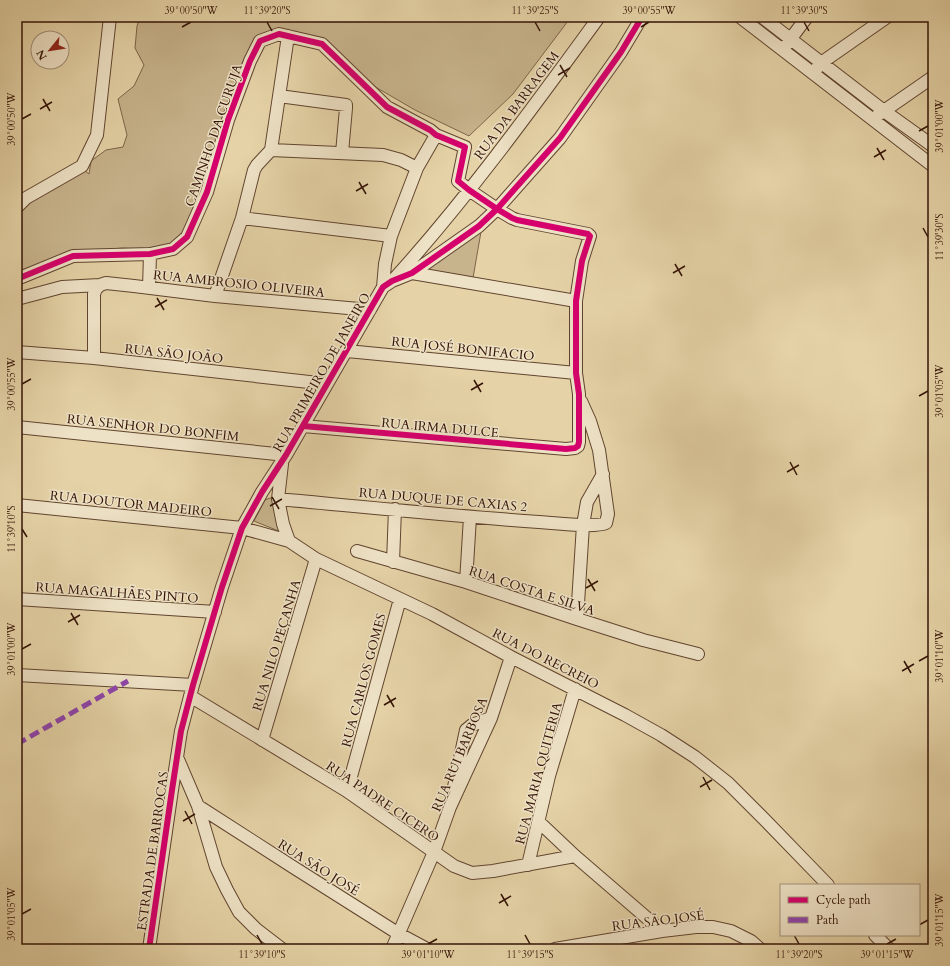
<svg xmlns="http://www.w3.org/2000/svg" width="950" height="966" font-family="Cardo,serif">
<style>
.green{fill:#c7b38c;stroke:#7e644a}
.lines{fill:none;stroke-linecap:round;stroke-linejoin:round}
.street-casing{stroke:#61442f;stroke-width:14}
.street{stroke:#eee2c6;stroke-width:12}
.quiet{stroke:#8e44ad;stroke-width:5;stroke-dasharray:10 5;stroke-linecap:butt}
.cycleway-casing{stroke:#eee2c6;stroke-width:8}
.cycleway{stroke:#d6006c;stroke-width:6}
.ticks{fill:none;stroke:#351407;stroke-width:1.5}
.labels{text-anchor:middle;stroke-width:3;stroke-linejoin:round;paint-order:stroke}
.street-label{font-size:13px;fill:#351407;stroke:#eee2c6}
.neatline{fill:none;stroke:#351407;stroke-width:1.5}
.ticks-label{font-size:10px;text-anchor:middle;fill:#351407}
</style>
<rect width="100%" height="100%" fill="#e5d3a7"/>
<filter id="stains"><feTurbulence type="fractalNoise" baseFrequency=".005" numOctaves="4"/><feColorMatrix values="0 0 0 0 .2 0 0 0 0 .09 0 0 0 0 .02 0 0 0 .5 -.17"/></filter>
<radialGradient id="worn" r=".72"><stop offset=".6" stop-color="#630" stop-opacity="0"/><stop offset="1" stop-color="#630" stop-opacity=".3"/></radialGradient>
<!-- green -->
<path class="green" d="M 140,17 L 571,17 L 513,94 L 469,136 L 415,110 L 372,85 L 324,40 L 259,38 L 192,220 L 172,245 L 144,249 L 122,248 L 71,253 L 17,276 L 17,213 L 26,203 L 84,170 L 89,174 L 91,161 L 106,150 L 123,147 L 127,135 L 118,99 L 134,86 L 144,65 L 135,48 L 137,26 Z
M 482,226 L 473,278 L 429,272 L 429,266 Z
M 270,498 L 275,499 L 281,532 L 254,521 L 265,500 Z"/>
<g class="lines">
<defs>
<path id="street" d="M 740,17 L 933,166
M 762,17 L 884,111 L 933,146
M 786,45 L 807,17
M 817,68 L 821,63 L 887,17
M 279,96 L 346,105 L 346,108 L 342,153
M 878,115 L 933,77
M 271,150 L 383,155 L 401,160 L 417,168
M 271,150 L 288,36
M 17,207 L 26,198 L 82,166 L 97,135 L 110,17
M 242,218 L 391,236
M 412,273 L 576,301
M 395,278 C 469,196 534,106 599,17
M 17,279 L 73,256 L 150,254 L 173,249 L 187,237 L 207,192 L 228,120 L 250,61 L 260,41 L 279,34 L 322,44 L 387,107 L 430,130 L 436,135 L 465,147 L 458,181 L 469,190 L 497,209 L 512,218 L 517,220 L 588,234 L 590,236 L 582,261 L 576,301 L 576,373 L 579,394 L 579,442 L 578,446 L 575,448 L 566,449 L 303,426
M 383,287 L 385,264 L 391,236 L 417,168 L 436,135 L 430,130
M 149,288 L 150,254
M 215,296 L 242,218 L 254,170 L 257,165 L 271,150
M 17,299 L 62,287 L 100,285
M 347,351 L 576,373
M 17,352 L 94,358 L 327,384
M 94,358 L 94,294 L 96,289 L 100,285 L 106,283 L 134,286 L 215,296 L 370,310
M 17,427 L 286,455
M 282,464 L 278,499 L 283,524 L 289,541 L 316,559 L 432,614 L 511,657 L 625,715 L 661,735 L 695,757 L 728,783 L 764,819 L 828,885
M 278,499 C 365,507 452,516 539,522 C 553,523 595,528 606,523 L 608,514 L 599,450 L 590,421 L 581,401
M 17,505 L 242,528 L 289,541
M 357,551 L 466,582 L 577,619 L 643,640 L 698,654
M 393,562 L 395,509
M 466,582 L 470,517
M 17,599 L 215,612
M 577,619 L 583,525 L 587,502 L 603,474
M 17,675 L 193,685
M 190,696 L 347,791 L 454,866 L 472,873 L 493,871 L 575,856
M 262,740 L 316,559
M 177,757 L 198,806 L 216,867 L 227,890 L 239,912 L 256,929 L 282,949
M 454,787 L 466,730 L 472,725 L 491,718
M 347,791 L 400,599
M 198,806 L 293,867 L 399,934 L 427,949
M 539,822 L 575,856 L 662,931
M 528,865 L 549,776 L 575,689
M 875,935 L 889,949
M 149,949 L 172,790 L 181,731 L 193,685 L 222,587 L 242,528 L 262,492 L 286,455 L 383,287 L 392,281 L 412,273 L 479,226 L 497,209 L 560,138 L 621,52 L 642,17
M 392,949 L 434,852 L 450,807 L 491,718 L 511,657
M 555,949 L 662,931 L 696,927 L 713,927 L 731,931 L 751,941 L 760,949"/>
</defs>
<!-- street casing -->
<use href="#street" class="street-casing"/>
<!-- street -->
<use href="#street" class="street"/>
<!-- quiet -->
<path class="quiet" d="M 17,744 L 128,681"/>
<defs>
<path id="cycleway" d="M 17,279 L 73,256 L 150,254 L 173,249 L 187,237 L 207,192 L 228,120 L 250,61 L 260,41 L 279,34 L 322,44 L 387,107 L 430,130 L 436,135 L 465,147 L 458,181 L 469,190 L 497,209 L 512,218 L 517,220 L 588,234 L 590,236 L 582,261 L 576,301 L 576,373 L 579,394 L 579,442 L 578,446 L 575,448 L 566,449 L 303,426
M 149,949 L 172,790 L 181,731 L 193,685 L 222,587 L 242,528 L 262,492 L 286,455 L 383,287 L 392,281 L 412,273 L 479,226 L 497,209 L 560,138 L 621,52 L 642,17"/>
</defs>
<!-- cycleway casing -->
<use href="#cycleway" class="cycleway-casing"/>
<!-- cycleway -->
<use href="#cycleway" class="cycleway"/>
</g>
<!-- ticks -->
<path class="ticks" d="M 267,22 L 272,31M 535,22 L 540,31M 804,22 L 809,31M 182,27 L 191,22M 641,27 L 649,22M 560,65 L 567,77M 558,75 L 570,68M 43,99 L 50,111M 40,109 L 52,102M 22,119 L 31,114M 919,131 L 928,126M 877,148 L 884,160M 874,157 L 886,150M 359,182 L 366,194M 356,191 L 368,184M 923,228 L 928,237M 675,264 L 682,276M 673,273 L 685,266M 157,298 L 164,310M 155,307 L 167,300M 474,380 L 481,392M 22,384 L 31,379M 471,390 L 483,383M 919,396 L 928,391M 790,462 L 797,475M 787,472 L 799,465M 272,497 L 279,509M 270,506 L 282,499M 22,529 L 27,537M 588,579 L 595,591M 586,588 L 598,581M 71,613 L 78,625M 68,622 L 80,615M 22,649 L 31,644M 904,661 L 911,673M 919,661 L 928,656M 902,671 L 914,664M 387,695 L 394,707M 384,705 L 396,698M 703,777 L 710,790M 700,787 L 712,780M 185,811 L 192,824M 183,821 L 195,814M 501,894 L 508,906M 499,903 L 511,896M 22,914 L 31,909M 919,925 L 928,920M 257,935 L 262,944M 525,935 L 530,944M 794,935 L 799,944M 428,944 L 437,939M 887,944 L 896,939"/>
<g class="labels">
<!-- street labels -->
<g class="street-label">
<text transform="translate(516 105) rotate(-53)" y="5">RUA DA BARRAGEM</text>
<text transform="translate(213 135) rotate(-71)" y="5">CAMINHO DA CURUJA</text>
<text transform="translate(239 283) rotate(6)" y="5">RUA AMBROSIO OLIVEIRA</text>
<text transform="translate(463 348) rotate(6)" y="5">RUA JOSÉ BONIFACIO</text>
<text transform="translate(174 353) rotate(6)" y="5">RUA SÃO JOÃO</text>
<text transform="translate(321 372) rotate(-60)" y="5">RUA PRIMEIRO DE JANEIRO</text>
<text transform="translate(153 427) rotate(6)" y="5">RUA SENHOR DO BONFIM</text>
<text transform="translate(440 427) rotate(5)" y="5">RUA IRMA DULCE</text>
<text transform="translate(443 499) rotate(5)" y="5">RUA DUQUE DE CAXIAS 2</text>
<text transform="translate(131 503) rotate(6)" y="5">RUA DOUTOR MADEIRO</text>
<text transform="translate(532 590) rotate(18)" y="5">RUA COSTA E SILVA</text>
<text transform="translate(117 592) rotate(4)" y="5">RUA MAGALHÃES PINTO</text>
<text transform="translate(276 645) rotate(-73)" y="5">RUA NILO PEÇANHA</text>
<text transform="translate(546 658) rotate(27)" y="5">RUA DO RECREIO</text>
<text transform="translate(363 680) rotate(-75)" y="5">RUA CARLOS GOMES</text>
<text transform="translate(459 754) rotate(-67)" y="5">RUA RUI BARBOSA</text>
<text transform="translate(538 773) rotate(-75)" y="5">RUA MARIA QUITERIA</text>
<text transform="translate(383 801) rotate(34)" y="5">RUA PADRE CICERO</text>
<text transform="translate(152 851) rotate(-82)" y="5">ESTRADA DE BARROCAS</text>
<text transform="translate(319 867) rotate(32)" y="5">RUA SÃO JOSÉ</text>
<text transform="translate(658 920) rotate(-7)" y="5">RUA SÃO JOSÉ</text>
</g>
</g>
<!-- margin -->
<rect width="950" height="966" fill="none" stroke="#e5d3a7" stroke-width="44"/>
<!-- legend -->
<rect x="780" y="884" width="140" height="52" fill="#eee2c6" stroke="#a4907a"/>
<rect x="788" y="897" width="20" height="6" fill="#d6006c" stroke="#a4907a"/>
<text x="816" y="904" font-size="12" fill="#351407">Cycle path</text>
<rect x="788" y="917" width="20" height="6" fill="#8e44ad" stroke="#a4907a"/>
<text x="816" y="924" font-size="12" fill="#351407">Path</text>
<!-- north arrow -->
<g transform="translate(50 50) rotate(240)"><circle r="19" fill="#eee2c6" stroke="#a4907a"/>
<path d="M0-3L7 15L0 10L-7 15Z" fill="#8f2418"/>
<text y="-6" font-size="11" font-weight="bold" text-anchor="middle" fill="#351407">N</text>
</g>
<rect x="22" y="22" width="906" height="922" class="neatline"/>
<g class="ticks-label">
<text x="191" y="14">39°00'50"W</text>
<text x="267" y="14">11°39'20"S</text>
<text x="535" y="14">11°39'25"S</text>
<text x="649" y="14">39°00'55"W</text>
<text x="804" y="14">11°39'30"S</text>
<text transform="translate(11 119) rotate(-90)" y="4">39°00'50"W</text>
<text transform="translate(939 126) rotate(-90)" y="4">39°01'00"W</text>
<text transform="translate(939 237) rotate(-90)" y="4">11°39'30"S</text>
<text transform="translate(11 384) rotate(-90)" y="4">39°00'55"W</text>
<text transform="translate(939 391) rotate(-90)" y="4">39°01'05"W</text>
<text transform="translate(11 529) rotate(-90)" y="4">11°39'10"S</text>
<text transform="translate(11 649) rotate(-90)" y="4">39°01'00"W</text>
<text transform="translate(939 656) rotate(-90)" y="4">39°01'10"W</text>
<text transform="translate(11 914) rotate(-90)" y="4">39°01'05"W</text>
<text transform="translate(939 920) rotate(-90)" y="4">39°01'15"W</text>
<text x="262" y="958">11°39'10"S</text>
<text x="428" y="958">39°01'10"W</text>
<text x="530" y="958">11°39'15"S</text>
<text x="799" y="958">11°39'20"S</text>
<text x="887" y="958">39°01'15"W</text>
</g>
<rect width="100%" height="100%" filter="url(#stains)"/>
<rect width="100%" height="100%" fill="url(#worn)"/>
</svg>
